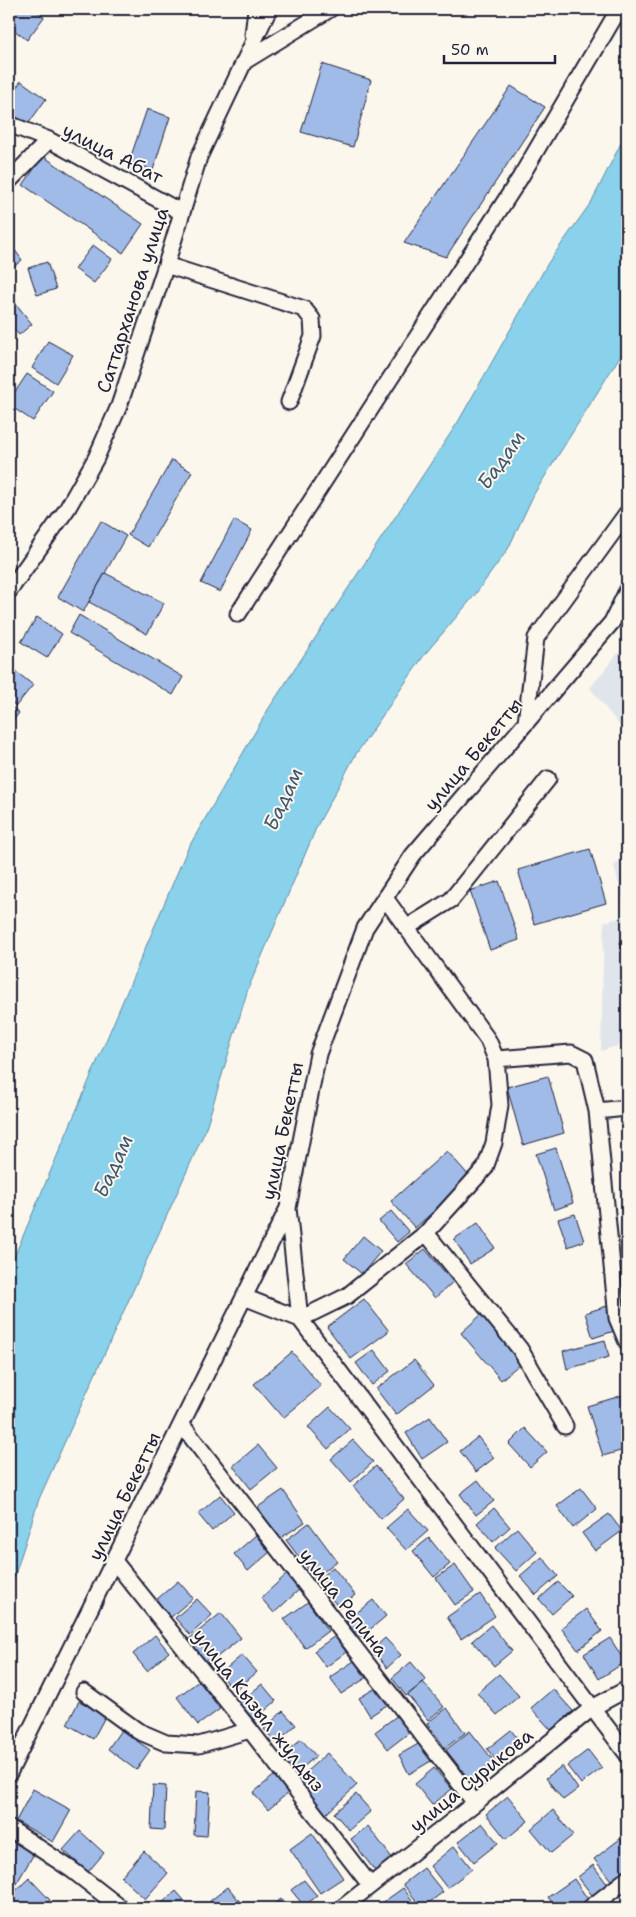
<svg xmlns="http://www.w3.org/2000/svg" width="636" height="1917" font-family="'Shantell Sans',sans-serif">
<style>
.built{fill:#e0e5eb}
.water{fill:#8ad1eb;stroke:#608ba5}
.building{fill:#a1bbe8;stroke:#22223b}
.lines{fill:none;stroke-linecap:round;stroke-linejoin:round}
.minor-casing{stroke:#22223b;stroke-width:19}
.minor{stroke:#fbf7ec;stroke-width:15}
.labels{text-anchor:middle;stroke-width:4;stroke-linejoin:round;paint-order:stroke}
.street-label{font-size:19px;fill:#22223b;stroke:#fbf7ec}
.water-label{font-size:20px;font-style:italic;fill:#415770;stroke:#fbf7ec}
</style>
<rect width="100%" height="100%" fill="#fbf7ec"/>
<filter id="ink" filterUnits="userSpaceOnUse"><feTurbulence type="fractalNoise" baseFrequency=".02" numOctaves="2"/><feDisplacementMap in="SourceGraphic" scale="10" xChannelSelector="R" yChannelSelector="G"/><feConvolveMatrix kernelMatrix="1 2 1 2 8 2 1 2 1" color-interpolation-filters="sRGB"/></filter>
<g filter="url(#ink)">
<!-- built -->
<path class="built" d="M 627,642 L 627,735 L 590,688 Z
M 627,852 L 627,1043 L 601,1051 L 604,922 L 627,916 L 614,866 Z"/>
<!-- water -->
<path class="water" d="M 627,131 L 627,345 L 534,494 L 508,549 L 474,596 L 425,654 L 356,754 L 317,826 L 248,989 L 205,1131 L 39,1499 L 9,1594 L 9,1269 L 187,850 L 269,708 L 458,422 L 548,263 L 592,201 Z"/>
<!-- building -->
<path class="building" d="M 9,9 L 34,9 L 44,17 L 27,40 L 9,26 Z
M 322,64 L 371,80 L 353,147 L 301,132 Z
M 21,81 L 46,99 L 26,127 L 9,115 L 9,98 Z
M 511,86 L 545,107 L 446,257 L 404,243 Z
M 147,109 L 170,117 L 153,170 L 129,162 Z
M 43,156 L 143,224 L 123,253 L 23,185 Z
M 9,242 L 22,260 L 11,269 L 9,266 Z
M 93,245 L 112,259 L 94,283 L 75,269 Z
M 47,262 L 56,289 L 37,295 L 28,268 Z
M 9,295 L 32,324 L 19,335 L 9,323 Z
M 48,341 L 73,355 L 56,383 L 32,368 Z
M 27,374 L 53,391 L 33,421 L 9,405 L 9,401 Z
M 172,460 L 192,472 L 148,547 L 128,535 Z
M 234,520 L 252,530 L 220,592 L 201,583 Z
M 101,521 L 126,536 L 83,612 L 58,597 Z
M 105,573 L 164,603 L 147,634 L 89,602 Z
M 79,615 L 183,677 L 173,695 L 69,633 Z
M 37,617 L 62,634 L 47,658 L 21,642 Z
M 9,666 L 33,685 L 16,706 L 9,701 Z
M 9,705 L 19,713 L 9,726 Z
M 590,849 L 606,903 L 534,924 L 518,870 Z
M 499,881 L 519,940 L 490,950 L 470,891 Z
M 627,940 L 627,968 L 620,942 Z
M 548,1076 L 564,1133 L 523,1145 L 507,1087 Z
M 556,1148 L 573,1203 L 554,1210 L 536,1154 Z
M 447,1151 L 471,1178 L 415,1228 L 391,1201 Z
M 391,1211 L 409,1232 L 397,1242 L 379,1221 Z
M 575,1214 L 584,1241 L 568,1247 L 558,1219 Z
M 478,1223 L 495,1248 L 470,1264 L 454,1239 Z
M 363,1236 L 381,1251 L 362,1274 L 344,1259 Z
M 425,1249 L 453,1282 L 435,1298 L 406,1264 Z
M 364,1299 L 389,1331 L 351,1359 L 327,1327 Z
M 607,1306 L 614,1331 L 593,1338 L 585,1313 Z
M 482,1314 L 522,1362 L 501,1380 L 461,1333 Z
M 605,1340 L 609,1357 L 567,1369 L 563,1351 Z
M 374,1350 L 390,1371 L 372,1385 L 356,1363 Z
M 292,1352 L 321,1386 L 283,1418 L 254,1384 Z
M 414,1360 L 434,1385 L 396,1415 L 376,1389 Z
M 627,1394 L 627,1449 L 603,1456 L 587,1406 Z
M 330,1407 L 350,1429 L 328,1449 L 308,1427 Z
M 430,1417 L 447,1442 L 422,1459 L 406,1433 Z
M 525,1428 L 547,1452 L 530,1467 L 509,1444 Z
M 478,1437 L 494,1458 L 476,1472 L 460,1451 Z
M 353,1440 L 373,1462 L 351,1482 L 331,1459 Z
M 258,1445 L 277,1468 L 251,1489 L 233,1466 Z
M 376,1466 L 404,1499 L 381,1519 L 353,1486 Z
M 478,1480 L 494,1501 L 476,1515 L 460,1494 Z
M 581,1488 L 597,1509 L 573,1528 L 557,1506 Z
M 283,1490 L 305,1522 L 279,1539 L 258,1507 Z
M 220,1495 L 234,1512 L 212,1531 L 198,1514 Z
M 494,1508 L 510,1527 L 493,1542 L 477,1523 Z
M 408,1509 L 428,1531 L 406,1550 L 386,1528 Z
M 609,1514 L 622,1531 L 595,1551 L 582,1533 Z
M 309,1523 L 337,1561 L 315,1578 L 286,1540 Z
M 517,1528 L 537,1552 L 516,1571 L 495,1548 Z
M 256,1535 L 270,1552 L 248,1571 L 234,1554 Z
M 429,1538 L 450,1564 L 434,1577 L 413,1551 Z
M 542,1557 L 558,1576 L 536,1595 L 520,1576 Z
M 455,1565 L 474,1592 L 455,1605 L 436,1578 Z
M 333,1567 L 355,1595 L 339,1608 L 317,1580 Z
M 288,1573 L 301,1588 L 274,1613 L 261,1598 Z
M 178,1581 L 193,1598 L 171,1617 L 156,1600 Z
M 558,1582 L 572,1596 L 552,1614 L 539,1599 Z
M 480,1594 L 495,1616 L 461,1639 L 447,1617 Z
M 197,1599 L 212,1615 L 190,1635 L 175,1618 Z
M 373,1600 L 386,1616 L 360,1638 L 346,1621 Z
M 308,1602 L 328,1631 L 305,1648 L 284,1619 Z
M 586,1609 L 602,1631 L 578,1650 L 561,1628 Z
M 221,1613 L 241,1638 L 203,1668 L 184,1643 Z
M 491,1625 L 512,1651 L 494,1666 L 472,1641 Z
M 155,1635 L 169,1652 L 147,1671 L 133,1654 Z
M 335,1636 L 346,1652 L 326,1667 L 314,1651 Z
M 385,1638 L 401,1655 L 387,1668 L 372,1650 Z
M 610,1638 L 625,1662 L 599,1679 L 584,1654 Z
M 242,1655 L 257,1672 L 235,1691 L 220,1674 Z
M 354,1661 L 366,1678 L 341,1694 L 330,1677 Z
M 411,1662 L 426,1680 L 406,1696 L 392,1678 Z
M 499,1674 L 519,1696 L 497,1715 L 477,1693 Z
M 199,1681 L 220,1709 L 198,1725 L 177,1697 Z
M 423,1682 L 444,1707 L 428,1720 L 408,1695 Z
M 262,1684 L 276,1701 L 254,1720 L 239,1703 Z
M 379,1686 L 390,1703 L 370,1716 L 359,1698 Z
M 553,1689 L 573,1711 L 551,1730 L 531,1708 Z
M 79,1701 L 106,1715 L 93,1739 L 67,1724 Z
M 447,1708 L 465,1733 L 445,1748 L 427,1723 Z
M 283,1711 L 296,1725 L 276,1743 L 264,1729 Z
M 398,1715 L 410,1732 L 388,1749 L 375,1732 Z
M 121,1730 L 150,1750 L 136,1770 L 108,1749 Z
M 511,1730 L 520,1742 L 496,1760 L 487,1749 Z
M 470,1731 L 497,1765 L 473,1784 L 446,1750 Z
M 301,1739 L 316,1756 L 294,1775 L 279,1758 Z
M 420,1743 L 431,1761 L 409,1774 L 399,1755 Z
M 588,1750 L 602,1768 L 581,1784 L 567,1766 Z
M 327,1753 L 357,1785 L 326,1814 L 295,1782 Z
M 562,1766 L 578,1789 L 563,1800 L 546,1778 Z
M 434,1768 L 452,1789 L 432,1805 L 415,1784 Z
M 276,1774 L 290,1791 L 268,1810 L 253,1793 Z
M 153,1785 L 166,1786 L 164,1830 L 151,1829 Z
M 33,1789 L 71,1810 L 53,1842 L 16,1821 Z
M 196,1791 L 210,1792 L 207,1836 L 194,1835 Z
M 356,1794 L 371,1811 L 349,1830 L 334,1813 Z
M 508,1796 L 528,1821 L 506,1839 L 486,1814 Z
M 553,1810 L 573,1835 L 551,1853 L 531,1829 Z
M 482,1823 L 498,1843 L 474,1862 L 458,1842 Z
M 368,1826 L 392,1858 L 375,1871 L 351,1839 Z
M 80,1831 L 104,1853 L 88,1872 L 63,1850 Z
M 312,1833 L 343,1878 L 320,1893 L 290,1849 Z
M 620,1839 L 627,1848 L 627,1874 L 614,1884 L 594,1859 Z
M 14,1840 L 35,1852 L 9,1896 L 9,1849 Z
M 454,1846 L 472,1869 L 447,1888 L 430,1866 Z
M 144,1851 L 168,1873 L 145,1899 L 121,1877 Z
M 593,1865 L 610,1888 L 595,1899 L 578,1877 Z
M 424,1868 L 443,1892 L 422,1908 L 403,1884 Z
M 29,1878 L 50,1900 L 42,1908 L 18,1908 L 9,1899 L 9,1897 Z
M 574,1879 L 591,1904 L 585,1908 L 556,1908 L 548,1897 Z
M 304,1880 L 317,1896 L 304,1906 L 291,1890 Z
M 228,1887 L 245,1908 L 216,1908 L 210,1901 Z
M 403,1888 L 418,1908 L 375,1908 Z
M 176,1891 L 190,1907 L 189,1908 L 156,1908 Z
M 281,1899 L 288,1908 L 269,1908 Z"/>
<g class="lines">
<defs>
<path id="minor" d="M 253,35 L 256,9
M 245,61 L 330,9
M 9,124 L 49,140
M 9,181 L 49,140 L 181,212
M 166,265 L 304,309 L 312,319 L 313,336 L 289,402
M 9,591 L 67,509 L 96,458 L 119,406 L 166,265 L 199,157 L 269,9
M 238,614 L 520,178 L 619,9
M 526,723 L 536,638 L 627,513
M 406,928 L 451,900 L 548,779
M 496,1059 L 571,1053 L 585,1060 L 597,1111 L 617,1318 L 627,1342
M 597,1111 L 627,1108
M 288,1208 L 300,1319 L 627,1754
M 426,1233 L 520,1349 L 565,1426
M 244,1297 L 300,1319 L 347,1296 L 426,1233 L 485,1168 L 494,1143 L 500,1105 L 496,1059 L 488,1040 L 385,898
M 182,1425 L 475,1803
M 114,1561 L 250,1730 L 370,1885
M 84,1692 L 138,1731 L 166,1743 L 199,1745 L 250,1730
M 9,1773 L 288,1208 L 318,1054 L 365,928 L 413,855 L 612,622 L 627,591
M 9,1828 L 72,1870 L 121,1908
M 342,1908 L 475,1803 L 592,1708 L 627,1689
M 590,1908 L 627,1879"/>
</defs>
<!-- minor casing -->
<use href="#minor" class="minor-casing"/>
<!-- minor -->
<use href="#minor" class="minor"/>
</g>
</g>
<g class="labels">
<!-- street labels -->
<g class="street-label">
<text transform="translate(113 153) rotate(27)" y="7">улица Абат</text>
<text transform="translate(132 300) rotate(-72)" y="7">Саттарханова улица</text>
<text transform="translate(473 754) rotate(-50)" y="7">улица Бекетты</text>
<text transform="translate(282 1131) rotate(-78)" y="7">улица Бекетты</text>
<text transform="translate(124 1496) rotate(-64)" y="7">улица Бекетты</text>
<text transform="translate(344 1602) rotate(52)" y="7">улица Репина</text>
<text transform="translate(259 1710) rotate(52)" y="7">улица Кызыл жулдыз</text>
<text transform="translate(471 1780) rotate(-39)" y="7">улица Сурикова</text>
</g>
<!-- water labels -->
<g class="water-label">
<text transform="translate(501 460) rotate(-54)" y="7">Бадам</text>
<text transform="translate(283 799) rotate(-65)" y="7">Бадам</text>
<text transform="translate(113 1166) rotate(-65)" y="7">Бадам</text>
</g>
</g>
<!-- margin -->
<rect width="636" height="1917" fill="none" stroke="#fbf7ec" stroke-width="30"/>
<rect x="15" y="15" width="606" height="1887" fill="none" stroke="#22223b" stroke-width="2" filter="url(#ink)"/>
<!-- scale -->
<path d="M444 55v8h111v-8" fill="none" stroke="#22223b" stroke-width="2.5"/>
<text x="451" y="55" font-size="15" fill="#22223b" stroke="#fbf7ec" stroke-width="4" paint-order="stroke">50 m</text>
</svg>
